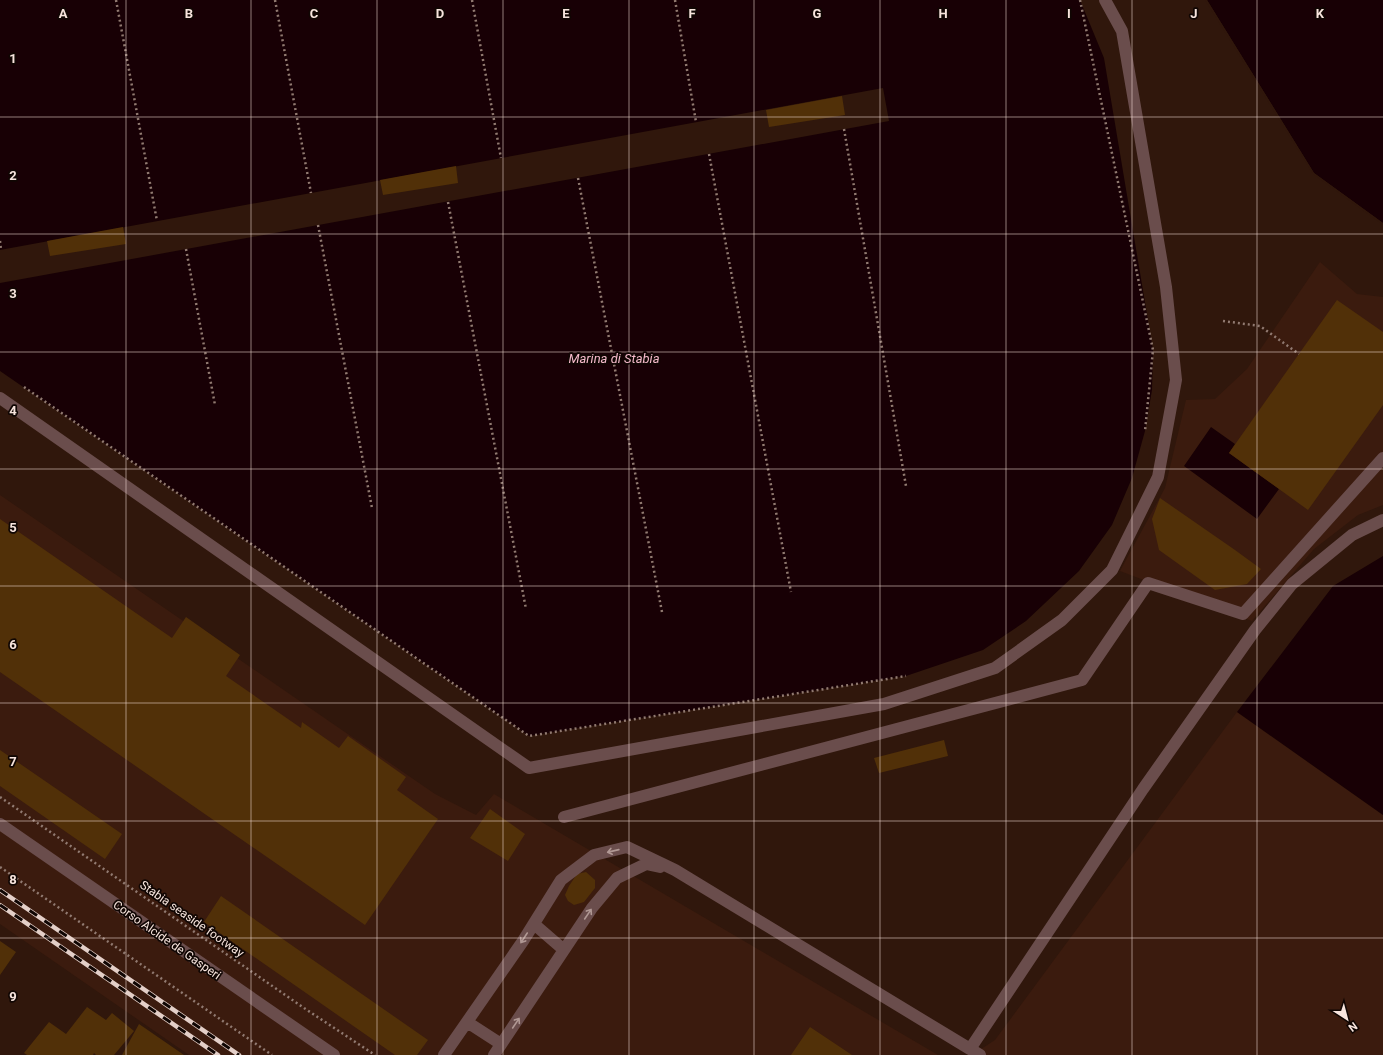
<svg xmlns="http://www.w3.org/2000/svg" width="1383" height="1055" font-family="Roboto,sans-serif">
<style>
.built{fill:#3b1b0e}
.water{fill:#180005}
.pier{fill:#30170c}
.building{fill:#513008}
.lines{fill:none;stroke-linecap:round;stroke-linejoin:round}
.path{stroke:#917a71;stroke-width:2.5;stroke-dasharray:2 3;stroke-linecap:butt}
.minor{stroke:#6a4d4c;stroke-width:12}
.rail-casing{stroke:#e3cfc8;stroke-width:4.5}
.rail{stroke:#100603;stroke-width:3;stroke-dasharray:9;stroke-linecap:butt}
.oneway{stroke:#b09894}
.grid{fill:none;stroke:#f7e4dd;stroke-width:1;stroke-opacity:0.55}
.labels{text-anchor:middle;stroke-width:3.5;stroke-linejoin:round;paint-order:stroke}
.street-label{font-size:12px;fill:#f7e4dd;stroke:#100603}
.water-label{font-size:13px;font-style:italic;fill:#f5bacb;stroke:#100603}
.grid-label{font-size:13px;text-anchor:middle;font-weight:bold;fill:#f7e4dd;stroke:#100603;stroke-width:3.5;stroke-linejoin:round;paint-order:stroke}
</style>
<rect width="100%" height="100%" fill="#30170c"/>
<!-- built -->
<path class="built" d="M 1320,262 L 1357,294 L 1383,297 L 1383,505 L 1358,515 L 1314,549 L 1252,621 L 1120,571 L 1165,488 L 1186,400 L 1215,399 L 1247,369 Z
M 0,495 L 435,794 L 476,815 L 494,794 L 938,1055 L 189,1055 L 0,924 Z
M 1237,712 L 1383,815 L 1383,1055 L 972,1055 L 995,1040 Z"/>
<!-- water -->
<path class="water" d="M 0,0 L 1080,0 L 1104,58 L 1153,350 L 1152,390 L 1145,431 L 1132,478 L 1112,525 L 1079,571 L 1026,621 L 983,650 L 906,676 L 529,736 L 0,371 Z
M 1207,0 L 1383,0 L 1383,223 L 1314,173 Z
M 1211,427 L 1235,444 L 1229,453 L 1279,489 L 1257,519 L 1184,466 Z
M 1383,556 L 1383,815 L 1237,712 L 1333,586 Z"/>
<!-- pier -->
<path class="pier" d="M 1205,0 L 1207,0 L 1314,173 L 1383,223 L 1383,225 L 1313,174 Z
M 883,88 L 889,121 L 0,283 L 0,250 Z"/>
<!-- building -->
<path class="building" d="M 842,96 L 845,115 L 769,127 L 766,110 Z
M 456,166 L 458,183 L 383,195 L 380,180 Z
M 123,227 L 126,244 L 50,256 L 47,241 Z
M 1337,300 L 1383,332 L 1383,405 L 1308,510 L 1229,453 Z
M 1160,498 L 1235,550 L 1261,569 L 1247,584 L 1215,590 L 1159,550 L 1152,519 Z
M 0,519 L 172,638 L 186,617 L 240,655 L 226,676 L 301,728 L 302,722 L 339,748 L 348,736 L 406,777 L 397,790 L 438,819 L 365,925 L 0,672 Z
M 944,740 L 948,756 L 879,773 L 874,758 Z
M 0,750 L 122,834 L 105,859 L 0,786 Z
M 490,809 L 525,834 L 508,861 L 470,838 Z
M 586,872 L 595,880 L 595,888 L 584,902 L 574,905 L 568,901 L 565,895 L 569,886 L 577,874 Z
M 221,896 L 428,1040 L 417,1055 L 395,1055 L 204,922 Z
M 0,941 L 16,952 L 0,975 Z
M 87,1007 L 106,1020 L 112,1013 L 134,1031 L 114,1055 L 96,1055 L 94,1053 L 93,1055 L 27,1055 L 24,1053 L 49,1022 L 66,1034 Z
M 139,1024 L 184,1055 L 122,1055 Z
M 810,1027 L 852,1055 L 791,1055 Z"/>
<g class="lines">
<!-- path -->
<path class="path" d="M 116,0 L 157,221
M 275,0 L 311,193
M 472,0 L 501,158
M 675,0 L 696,122
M 1080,0 L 1153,350 L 1145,431
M 844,129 L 906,486
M 709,154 L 791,592
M 578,178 L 662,612
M 448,202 L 526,609
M 318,225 L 372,508
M 0,241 L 1,250
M 186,249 L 215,405
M 1223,321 L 1260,326 L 1299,354
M 24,387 L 529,736 L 906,676
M 0,797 L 304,1008 L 375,1055
M 0,867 L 272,1055"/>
<!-- minor -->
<path class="minor" d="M 0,398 L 529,768 L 884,704 L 995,668 L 1062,620 L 1112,570 L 1158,477 L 1176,380 L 1166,287 L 1122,31 L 1105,0
M 564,817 L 1082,680 L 1148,583 L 1243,614 L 1383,458
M 0,824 L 334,1055
M 534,924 L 564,950
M 467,1022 L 501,1044
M 970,1049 L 980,1055
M 444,1055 L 523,941 L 561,880 L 594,855 L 627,847 L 675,870 L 970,1049 L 1143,789 L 1255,630 L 1292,584 L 1352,535 L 1383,520
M 494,1055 L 592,908 L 617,878 L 646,864 L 660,867"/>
<defs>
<path id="rail" d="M 0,890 L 239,1055
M 0,905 L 218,1055"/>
</defs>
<!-- rail casing -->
<use href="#rail" class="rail-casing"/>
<!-- rail -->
<use href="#rail" class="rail"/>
</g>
<!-- one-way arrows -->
<defs><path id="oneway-shaft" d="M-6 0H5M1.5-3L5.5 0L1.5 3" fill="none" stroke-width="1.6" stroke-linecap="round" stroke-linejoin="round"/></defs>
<g class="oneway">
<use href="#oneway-shaft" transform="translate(613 851) rotate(167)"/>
<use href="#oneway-shaft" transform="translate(588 914) rotate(-56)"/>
<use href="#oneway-shaft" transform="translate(524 938) rotate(123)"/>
<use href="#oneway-shaft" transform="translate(516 1023) rotate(-56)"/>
</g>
<!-- grid -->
<path class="grid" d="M 126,0 L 126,1055M 251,0 L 251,1055M 377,0 L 377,1055M 503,0 L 503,1055M 629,0 L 629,1055M 754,0 L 754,1055M 880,0 L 880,1055M 1006,0 L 1006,1055M 1132,0 L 1132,1055M 1257,0 L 1257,1055M 0,117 L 1383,117M 0,234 L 1383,234M 0,352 L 1383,352M 0,469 L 1383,469M 0,586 L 1383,586M 0,703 L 1383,703M 0,821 L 1383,821M 0,938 L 1383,938"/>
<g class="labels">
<!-- street labels -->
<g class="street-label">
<text transform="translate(192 919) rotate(35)" y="4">Stabia seaside footway</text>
<text transform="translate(167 940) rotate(35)" y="4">Corso Alcide de Gasperi</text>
</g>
<!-- water labels -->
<g class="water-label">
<text x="614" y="363">Marina di Stabia</text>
</g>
</g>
<g class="grid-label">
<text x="63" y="18">A</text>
<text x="189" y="18">B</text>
<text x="314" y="18">C</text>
<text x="440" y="18">D</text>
<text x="566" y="18">E</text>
<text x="692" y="18">F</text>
<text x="817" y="18">G</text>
<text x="943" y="18">H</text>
<text x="1069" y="18">I</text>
<text x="1194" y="18">J</text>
<text x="1320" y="18">K</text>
<text x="13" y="63">1</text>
<text x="13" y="180">2</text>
<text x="13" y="298">3</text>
<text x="13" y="415">4</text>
<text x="13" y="532">5</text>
<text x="13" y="649">6</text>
<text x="13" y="766">7</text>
<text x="13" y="884">8</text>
<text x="13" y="1001">9</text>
</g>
<!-- north arrow -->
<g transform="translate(1347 1019) rotate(144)" stroke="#100603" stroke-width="3" paint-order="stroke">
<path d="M0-3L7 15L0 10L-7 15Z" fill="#f7e4dd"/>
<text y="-6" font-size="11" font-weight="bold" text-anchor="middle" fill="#f7e4dd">N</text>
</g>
</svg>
